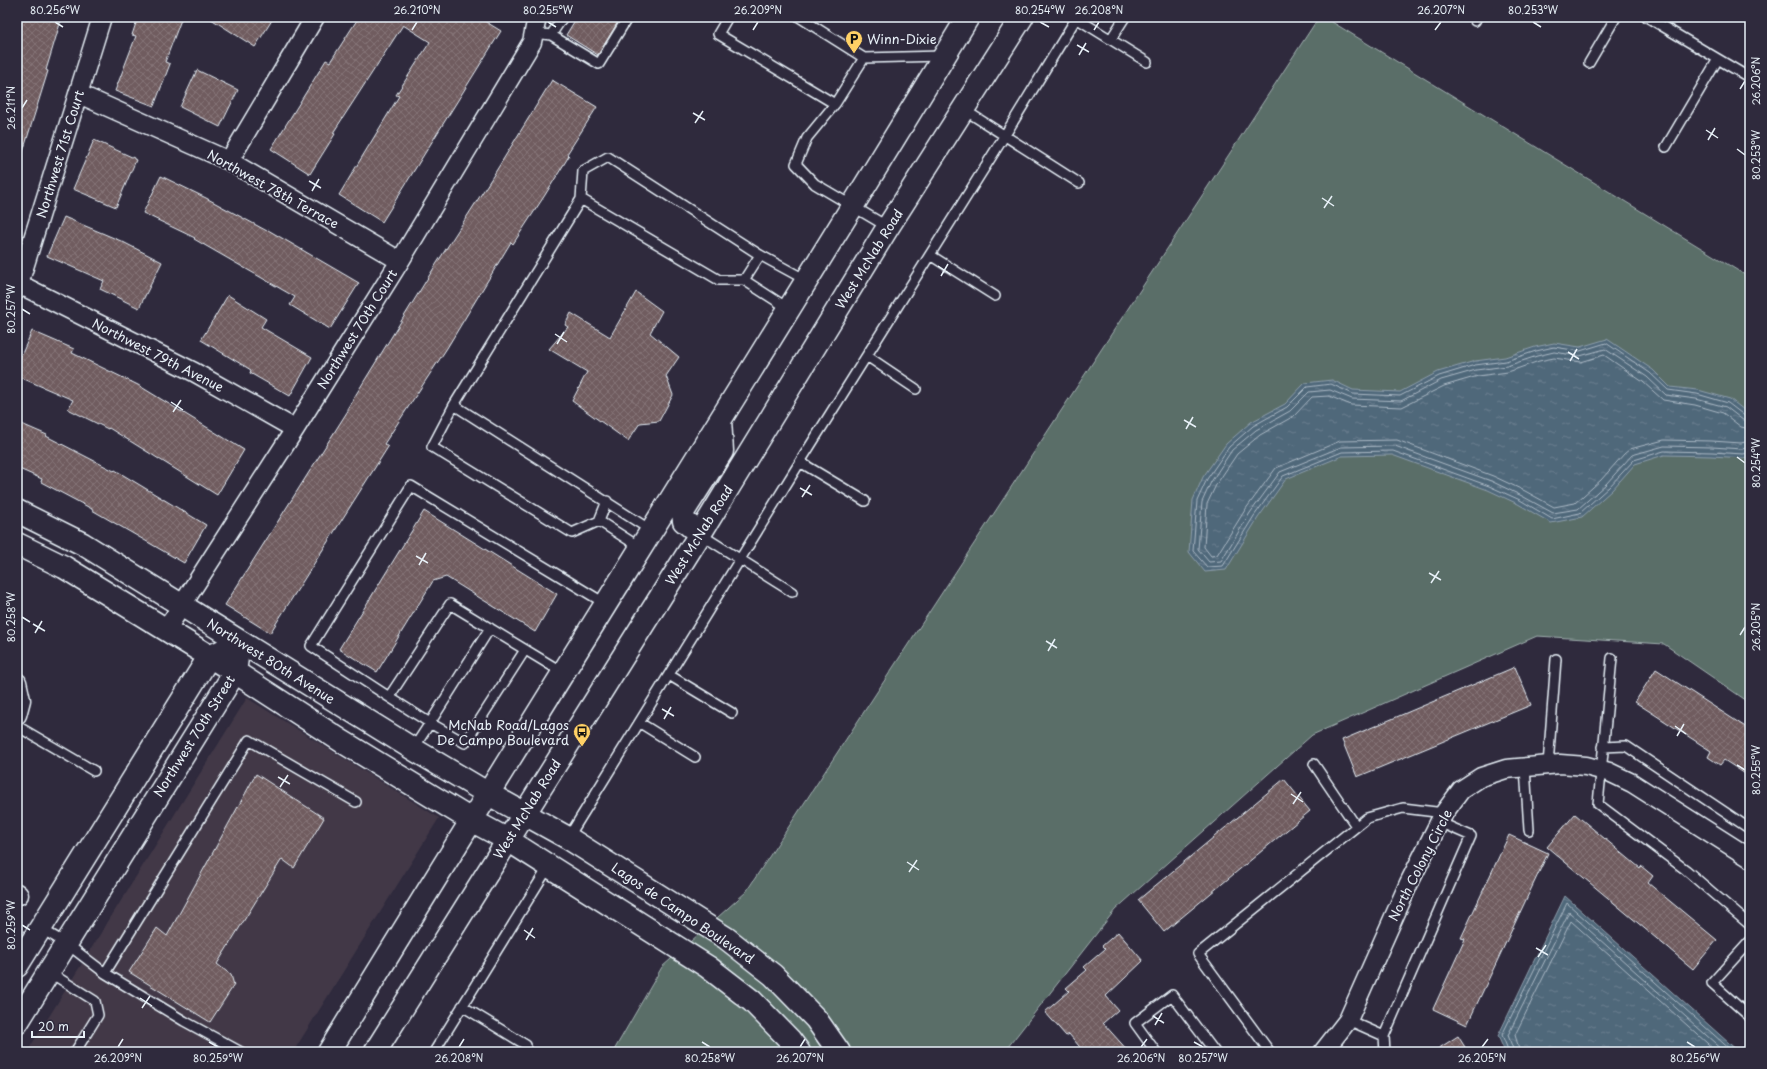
<svg xmlns="http://www.w3.org/2000/svg" width="1767" height="1069" font-family="'Playpen Sans',sans-serif">
<style>
.built{fill:#423947}
.grass{fill:#5a6e68;stroke:#a1b0b0}
.water{fill:url(#water-ripples);stroke:#8d9eac}
.lines{fill:none;stroke-linecap:round;stroke-linejoin:round}
.shore{stroke:#abbac6;stroke-width:1}
.building{fill:url(#building-cross-hatch);stroke:#e8f1f8}
.service-casing{stroke:#e8f1f8;stroke-width:12}
.minor-casing{stroke:#e8f1f8;stroke-width:21}
.tertiary-casing{stroke:#e8f1f8;stroke-width:25}
.secondary-casing{stroke:#e8f1f8;stroke-width:25}
.service{stroke:#2f2a3d;stroke-width:9}
.minor{stroke:#2f2a3d;stroke-width:18}
.tertiary{stroke:#2f2a3d;stroke-width:22}
.secondary{stroke:#2f2a3d;stroke-width:22}
.ticks{fill:none;stroke:#e8f1f8;stroke-width:1.5}
.labels{text-anchor:middle;stroke-width:4;stroke-linejoin:round;paint-order:stroke}
.poi-label{font-size:13px;fill:#e8f1f8;stroke:#2f2a3d;text-anchor:start}
.street-label{font-size:13px;fill:#e8f1f8;stroke:#2f2a3d}
.neatline{fill:none;stroke:#e8f1f8;stroke-width:1.5}
.ticks-label{font-size:10px;text-anchor:middle;fill:#e8f1f8}
</style>
<defs>
<pattern id="water-ripples" width="26" height="14" patternUnits="userSpaceOnUse"><rect width="26" height="14" fill="#50677a"/><path d="M2 4q2-2 4 0t4 0M15 11q2-2 4 0t4 0" fill="none" stroke="#697d8e"/></pattern>
<pattern id="building-cross-hatch" width="8" height="8" patternUnits="userSpaceOnUse"><rect width="8" height="8" fill="#705b5e"/><path d="M0 0l8 8M0 8l8-8" fill="none" stroke="#847376"/></pattern>
</defs>
<rect width="100%" height="100%" fill="#2f2a3d"/>
<filter id="ink" filterUnits="userSpaceOnUse"><feTurbulence type="fractalNoise" baseFrequency=".025" numOctaves="2"/><feDisplacementMap in="SourceGraphic" scale="8" xChannelSelector="R" yChannelSelector="G"/><feConvolveMatrix kernelMatrix="1 2 1 2 8 2 1 2 1" color-interpolation-filters="sRGB"/></filter>
<g filter="url(#ink)">
<!-- built -->
<path class="built" d="M 247,698 L 439,818 L 293,1052 L 27,1052 Z"/>
<!-- grass -->
<path class="grass" d="M 1319,17 L 1324,17 L 1750,278 L 1750,703 L 1664,644 L 1537,636 L 1312,735 L 1115,910 L 1004,1052 L 613,1052 L 662,967 L 746,892 Z"/>
<!-- water -->
<path class="water" d="M 1607,339 L 1653,370 L 1670,387 L 1698,390 L 1730,399 L 1749,414 L 1750,456 L 1744,458 L 1711,456 L 1664,455 L 1635,464 L 1612,490 L 1582,517 L 1551,523 L 1518,504 L 1488,490 L 1392,455 L 1342,456 L 1286,479 L 1258,518 L 1226,570 L 1205,572 L 1189,552 L 1193,500 L 1203,477 L 1226,444 L 1251,422 L 1285,404 L 1305,383 L 1332,380 L 1353,390 L 1400,392 L 1438,372 L 1475,361 L 1505,357 L 1535,347 L 1554,343 L 1580,347 Z
M 1565,896 L 1739,1052 L 1505,1052 L 1498,1036 Z"/>
<g class="lines">
<!-- shore -->
<path class="shore" d="M 1750,418 L 1746,417 L 1728,403 L 1697,394 L 1668,390 L 1650,373 L 1606,343 L 1580,351 L 1554,347 L 1536,351 L 1506,361 L 1475,365 L 1439,376 L 1400,396 L 1353,394 L 1331,384 L 1307,387 L 1287,407 L 1253,426 L 1229,447 L 1207,479 L 1197,501 L 1193,551 L 1207,567 L 1223,566 L 1254,516 L 1283,476 L 1342,452 L 1393,451 L 1489,486 L 1520,500 L 1552,519 L 1580,513 L 1609,487 L 1634,460 L 1664,451 L 1712,452 L 1743,454 L 1750,453
M 1750,423 L 1744,421 L 1726,407 L 1696,399 L 1666,395 L 1647,377 L 1605,349 L 1580,356 L 1554,352 L 1537,356 L 1507,366 L 1476,370 L 1441,380 L 1401,401 L 1352,399 L 1330,390 L 1309,392 L 1290,411 L 1256,430 L 1232,450 L 1211,482 L 1202,502 L 1198,549 L 1209,562 L 1221,561 L 1250,513 L 1280,472 L 1341,447 L 1395,446 L 1491,481 L 1522,496 L 1553,513 L 1578,509 L 1606,484 L 1632,455 L 1664,446 L 1712,447 L 1742,449 L 1750,447
M 1750,429 L 1741,427 L 1723,413 L 1695,405 L 1663,400 L 1643,382 L 1604,355 L 1581,362 L 1554,358 L 1539,361 L 1508,372 L 1478,376 L 1444,386 L 1402,407 L 1351,405 L 1329,396 L 1312,397 L 1294,416 L 1260,435 L 1237,454 L 1216,485 L 1207,504 L 1204,547 L 1211,556 L 1217,555 L 1245,510 L 1276,468 L 1340,441 L 1397,440 L 1493,476 L 1525,491 L 1554,507 L 1575,503 L 1601,480 L 1624,454 L 1630,449 L 1664,440 L 1712,441 L 1741,443 L 1750,441
M 1509,1052 L 1502,1035 L 1567,903 L 1733,1052
M 1514,1052 L 1508,1035 L 1569,912 L 1725,1052
M 1520,1052 L 1515,1035 L 1571,921 L 1717,1052"/>
</g>
<!-- building -->
<path class="building" d="M 17,17 L 62,17 L 46,70 L 48,71 L 21,158 L 17,157 Z
M 138,17 L 182,17 L 165,62 L 170,64 L 154,106 L 115,91 L 136,36 L 132,35 Z
M 208,17 L 274,17 L 255,47 Z
M 359,17 L 478,17 L 501,31 L 382,222 L 339,195 L 399,96 L 396,95 L 430,42 L 403,25 L 333,133 L 335,134 L 310,174 L 271,149 L 326,60 L 330,62 Z
M 577,17 L 621,17 L 598,55 L 566,35 Z
M 197,70 L 238,90 L 220,127 L 180,107 Z
M 552,80 L 597,107 L 567,154 L 569,156 L 545,195 L 513,244 L 511,242 L 447,348 L 384,444 L 388,447 L 270,633 L 225,605 L 349,409 L 347,409 L 437,263 L 493,176 Z
M 94,140 L 134,158 L 134,159 L 136,160 L 116,207 L 73,189 Z
M 161,176 L 206,198 L 267,231 L 268,230 L 359,283 L 330,329 L 290,305 L 295,297 L 194,239 L 195,238 L 143,213 Z
M 64,217 L 121,241 L 162,262 L 139,308 L 100,289 L 104,281 L 47,256 Z
M 636,292 L 662,311 L 650,333 L 679,357 L 666,376 L 673,395 L 659,421 L 640,423 L 628,441 L 572,401 L 587,372 L 549,349 L 568,327 L 565,325 L 571,313 L 610,337 Z
M 228,295 L 266,319 L 261,327 L 312,357 L 290,396 L 250,373 L 251,370 L 201,340 Z
M 32,331 L 74,349 L 72,353 L 138,385 L 244,450 L 217,495 L 109,428 L 108,429 L 68,409 L 73,400 L 17,376 L 17,365 Z
M 17,422 L 47,435 L 46,436 L 114,471 L 115,470 L 206,525 L 184,563 L 92,510 L 92,509 L 41,482 L 42,479 L 17,468 Z
M 424,511 L 557,594 L 535,632 L 446,577 L 433,581 L 377,672 L 339,649 Z
M 1515,667 L 1531,705 L 1357,777 L 1342,740 Z
M 1656,669 L 1750,730 L 1750,777 L 1724,760 L 1720,765 L 1708,757 L 1711,751 L 1635,702 Z
M 256,774 L 324,818 L 294,868 L 282,859 L 217,964 L 231,975 L 234,985 L 210,1022 L 129,972 L 157,928 L 167,936 Z
M 1284,779 L 1310,811 L 1164,932 L 1138,900 Z
M 1575,814 L 1640,868 L 1641,866 L 1653,876 L 1648,883 L 1717,940 L 1693,969 L 1547,847 Z
M 1509,835 L 1548,853 L 1467,1025 L 1433,1009 L 1465,939 L 1461,938 Z
M 1118,932 L 1143,961 L 1106,996 L 1118,1010 L 1103,1023 L 1129,1052 L 1084,1052 L 1069,1034 L 1066,1036 L 1045,1012 L 1069,991 L 1066,988 L 1087,970 L 1084,967 L 1105,949 L 1102,946 Z
M 1458,1036 L 1468,1052 L 1433,1052 Z"/>
<g class="lines">
<defs>
<path id="service" d="M 728,17 L 718,34 L 835,104 L 864,58
M 799,17 L 864,58 L 942,56
M 1647,17 L 1750,78
M 1076,18 L 1147,62
M 1475,21 L 1477,17
M 534,33 L 551,35 L 599,64 L 628,17
M 551,35 L 563,17
M 1111,39 L 1125,17
M 1589,63 L 1616,17
M 835,104 L 807,138 L 796,164 L 815,184 L 888,227
M 963,109 L 1079,183
M 1666,147 L 1718,59
M 581,199 L 719,280 L 744,280 L 789,309
M 930,255 L 995,296
M 744,280 L 760,255
M 867,356 L 916,389
M 454,405 L 652,531
M 800,462 L 865,501
M 599,521 L 607,501
M 700,534 L 792,592
M 641,548 L 599,521 L 572,533 L 432,447 L 454,405 L 581,199 L 583,171 L 608,157 L 760,255 L 806,280
M 490,628 L 430,723 L 389,697 L 450,604 L 562,672
M 1612,658 L 1598,804 L 1686,870 L 1750,925
M 669,675 L 732,713
M 389,697 L 311,646 L 411,486 L 606,604
M 640,723 L 695,757
M 17,726 L 94,771
M 1603,747 L 1626,746 L 1750,829
M 413,749 L 430,723 L 465,743 L 525,650
M 1314,764 L 1356,826
M 1548,765 L 1556,659
M 1525,767 L 1529,830
M 568,838 L 800,462 L 1005,135 L 1077,17
M 40,928 L 67,944 L 105,973 L 184,1021 L 241,1052
M 1750,941 L 1712,983 L 1750,1017
M 49,972 L 95,1001 L 98,1015 L 75,1052
M 105,973 L 249,740 L 356,802
M 462,1006 L 526,1045
M 1348,1020 L 1384,1036 L 1471,836 L 1439,822
M 1384,1036 L 1385,1052
M 434,1052 L 549,866
M 1156,1052 L 1135,1023 L 1172,995 L 1215,1052
M 1270,1052 L 1198,954 L 1367,818 L 1403,808 L 1444,813"/>
<path id="minor" d="M 79,94 L 229,161 L 400,261
M 229,161 L 315,17
M 19,284 L 194,372 L 295,429
M 17,290 L 102,17
M 166,630 L 295,429 L 400,261 L 532,42 L 536,22 L 534,17
M 17,682 L 21,700 L 17,715
M 17,893 L 19,895
M 1323,1052 L 1348,1020 L 1409,883 L 1444,813 L 1461,790 L 1481,777 L 1506,769 L 1560,764 L 1586,766 L 1609,772 L 1632,783 L 1750,858"/>
<path id="tertiary" d="M 17,511 L 83,544 L 413,749 L 487,793 L 568,838 L 726,938 L 773,975 L 816,1019 L 839,1052
M 17,544 L 64,567 L 235,672 L 343,742 L 471,820 L 508,840 L 708,967 L 752,1001 L 790,1040 L 799,1052
M 17,966 L 209,657 L 222,651
M 17,1023 L 235,672 L 237,658"/>
<path id="secondary" d="M 700,534 L 684,521 L 683,512 L 722,451 L 720,420
M 329,1052 C 540,706 758,364 968,17
M 375,1052 L 700,534 L 888,227 L 1022,17"/>
</defs>
<!-- service casing -->
<use href="#service" class="service-casing"/>
<!-- minor casing -->
<use href="#minor" class="minor-casing"/>
<!-- tertiary casing -->
<use href="#tertiary" class="tertiary-casing"/>
<!-- secondary casing -->
<use href="#secondary" class="secondary-casing"/>
<!-- service -->
<use href="#service" class="service"/>
<!-- minor -->
<use href="#minor" class="minor"/>
<!-- tertiary -->
<use href="#tertiary" class="tertiary"/>
<!-- secondary -->
<use href="#secondary" class="secondary"/>
</g>
</g>
<!-- ticks -->
<path class="ticks" d="M 55,22 L 63,27M 548,22 L 556,27M 1040,22 L 1049,27M 1533,22 L 1541,27M 412,30 L 417,22M 753,30 L 758,22M 1094,30 L 1099,22M 1435,30 L 1441,22M 1077,45 L 1089,52M 1079,55 L 1086,43M 1740,89 L 1745,81M 22,108 L 27,100M 693,113 L 705,120M 695,123 L 703,111M 1706,130 L 1718,138M 1708,140 L 1715,128M 1737,149 L 1745,155M 309,181 L 321,188M 312,191 L 319,179M 1322,198 L 1334,206M 1324,208 L 1332,196M 938,266 L 950,274M 941,276 L 948,264M 22,309 L 30,314M 555,334 L 567,342M 557,344 L 564,332M 1568,352 L 1579,359M 1570,361 L 1577,349M 171,402 L 183,410M 173,412 L 181,400M 1184,420 L 1196,427M 1186,429 L 1193,417M 1737,457 L 1745,463M 800,488 L 812,495M 802,497 L 810,485M 416,556 L 428,563M 419,565 L 426,553M 1429,573 L 1441,580M 1431,583 L 1439,571M 22,617 L 30,622M 33,624 L 45,631M 35,633 L 42,621M 1740,635 L 1745,627M 1046,641 L 1057,648M 1048,651 L 1055,639M 662,709 L 674,716M 664,719 L 671,707M 1675,726 L 1686,734M 1677,736 L 1684,724M 1737,765 L 1745,770M 278,777 L 290,784M 280,787 L 288,775M 1291,794 L 1303,802M 1293,804 L 1301,792M 907,862 L 919,870M 909,872 L 917,860M 22,925 L 30,930M 524,930 L 535,938M 526,940 L 533,928M 1536,948 L 1548,955M 1538,957 L 1546,945M 140,998 L 152,1006M 142,1008 L 150,996M 1153,1016 L 1164,1023M 1155,1025 L 1162,1013M 209,1042 L 218,1047M 702,1042 L 710,1047M 1194,1042 L 1203,1047M 1687,1042 L 1695,1047M 118,1047 L 123,1039M 459,1047 L 464,1039M 800,1047 L 805,1039M 1141,1047 L 1147,1039M 1482,1047 L 1488,1039"/>
<!-- icons -->
<defs>
<symbol id="parking-pin" viewBox="-11 -11 22 30"><path d="M0 17L-7.5 6A9.5 9.5 0 1 1 7.5 6Z" fill="#ffd166" stroke="#2f2a3d"/><path d="M-3.5-5.5H1a3.5 3.5 0 0 1 0 7H-1V5.5H-3.5ZM-1-3.4V-.6H.8a1.4 1.4 0 0 0 0-2.8Z" fill="#111"/></symbol>
<symbol id="bus-pin" viewBox="-11 -11 22 30"><path d="M0 17L-7.5 6A9.5 9.5 0 1 1 7.5 6Z" fill="#ffd166" stroke="#2f2a3d"/><path d="M-5-6H5V4H4V6H2V4H-2V6H-4V4H-5ZM-3.5-4V0h7V-4ZM-3.5 1.2v1.5H-2V1.2ZM2 1.2v1.5H3.5V1.2Z" fill="#111"/></symbol>
</defs>
<g fill-rule="evenodd">
<use href="#parking-pin" x="844" y="29" width="20" height="27"/>
<use href="#bus-pin" x="572" y="722" width="20" height="27"/>
</g>
<g class="labels">
<!-- poi labels -->
<g class="poi-label">
<text x="867" y="44">Winn-Dixie</text>
<text x="569" y="730" text-anchor="end">McNab Road/Lagos<tspan x="569" dy="15">De Campo Boulevard</tspan></text>
</g>
<!-- street labels -->
<g class="street-label">
<text transform="translate(60 154) rotate(-73)" y="5">Northwest 71st Court</text>
<text transform="translate(273 189) rotate(29)" y="5">Northwest 78th Terrace</text>
<text transform="translate(869 259) rotate(-58)" y="5">West McNab Road</text>
<text transform="translate(357 329) rotate(-58)" y="5">Northwest 70th Court</text>
<text transform="translate(158 355) rotate(27)" y="5">Northwest 79th Avenue</text>
<text transform="translate(699 535) rotate(-58)" y="5">West McNab Road</text>
<text transform="translate(271 661) rotate(32)" y="5">Northwest 80th Avenue</text>
<text transform="translate(194 736) rotate(-58)" y="5">Northwest 70th Street</text>
<text transform="translate(527 809) rotate(-58)" y="5">West McNab Road</text>
<text transform="translate(1420 865) rotate(-63)" y="5">North Colony Circle</text>
<text transform="translate(683 913) rotate(34)" y="5">Lagos de Campo Boulevard</text>
</g>
</g>
<!-- margin -->
<rect width="1767" height="1069" fill="none" stroke="#2f2a3d" stroke-width="44"/>
<!-- scale -->
<path d="M32 1031v6h52v-6" fill="none" stroke="#e8f1f8" stroke-width="2"/>
<text x="38" y="1031" font-size="12" fill="#e8f1f8" stroke="#2f2a3d" stroke-width="3" paint-order="stroke">20 m</text>
<rect x="22" y="22" width="1723" height="1025" class="neatline"/>
<g class="ticks-label">
<text x="55" y="14">80.256°W</text>
<text x="417" y="14">26.210°N</text>
<text x="548" y="14">80.255°W</text>
<text x="758" y="14">26.209°N</text>
<text x="1040" y="14">80.254°W</text>
<text x="1099" y="14">26.208°N</text>
<text x="1441" y="14">26.207°N</text>
<text x="1533" y="14">80.253°W</text>
<text transform="translate(1756 81) rotate(-90)" y="4">26.206°N</text>
<text transform="translate(11 108) rotate(-90)" y="4">26.211°N</text>
<text transform="translate(1756 155) rotate(-90)" y="4">80.253°W</text>
<text transform="translate(11 309) rotate(-90)" y="4">80.257°W</text>
<text transform="translate(1756 463) rotate(-90)" y="4">80.254°W</text>
<text transform="translate(11 617) rotate(-90)" y="4">80.258°W</text>
<text transform="translate(1756 627) rotate(-90)" y="4">26.205°N</text>
<text transform="translate(1756 770) rotate(-90)" y="4">80.255°W</text>
<text transform="translate(11 925) rotate(-90)" y="4">80.259°W</text>
<text x="118" y="1062">26.209°N</text>
<text x="218" y="1062">80.259°W</text>
<text x="459" y="1062">26.208°N</text>
<text x="710" y="1062">80.258°W</text>
<text x="800" y="1062">26.207°N</text>
<text x="1141" y="1062">26.206°N</text>
<text x="1203" y="1062">80.257°W</text>
<text x="1482" y="1062">26.205°N</text>
<text x="1695" y="1062">80.256°W</text>
</g>
</svg>
